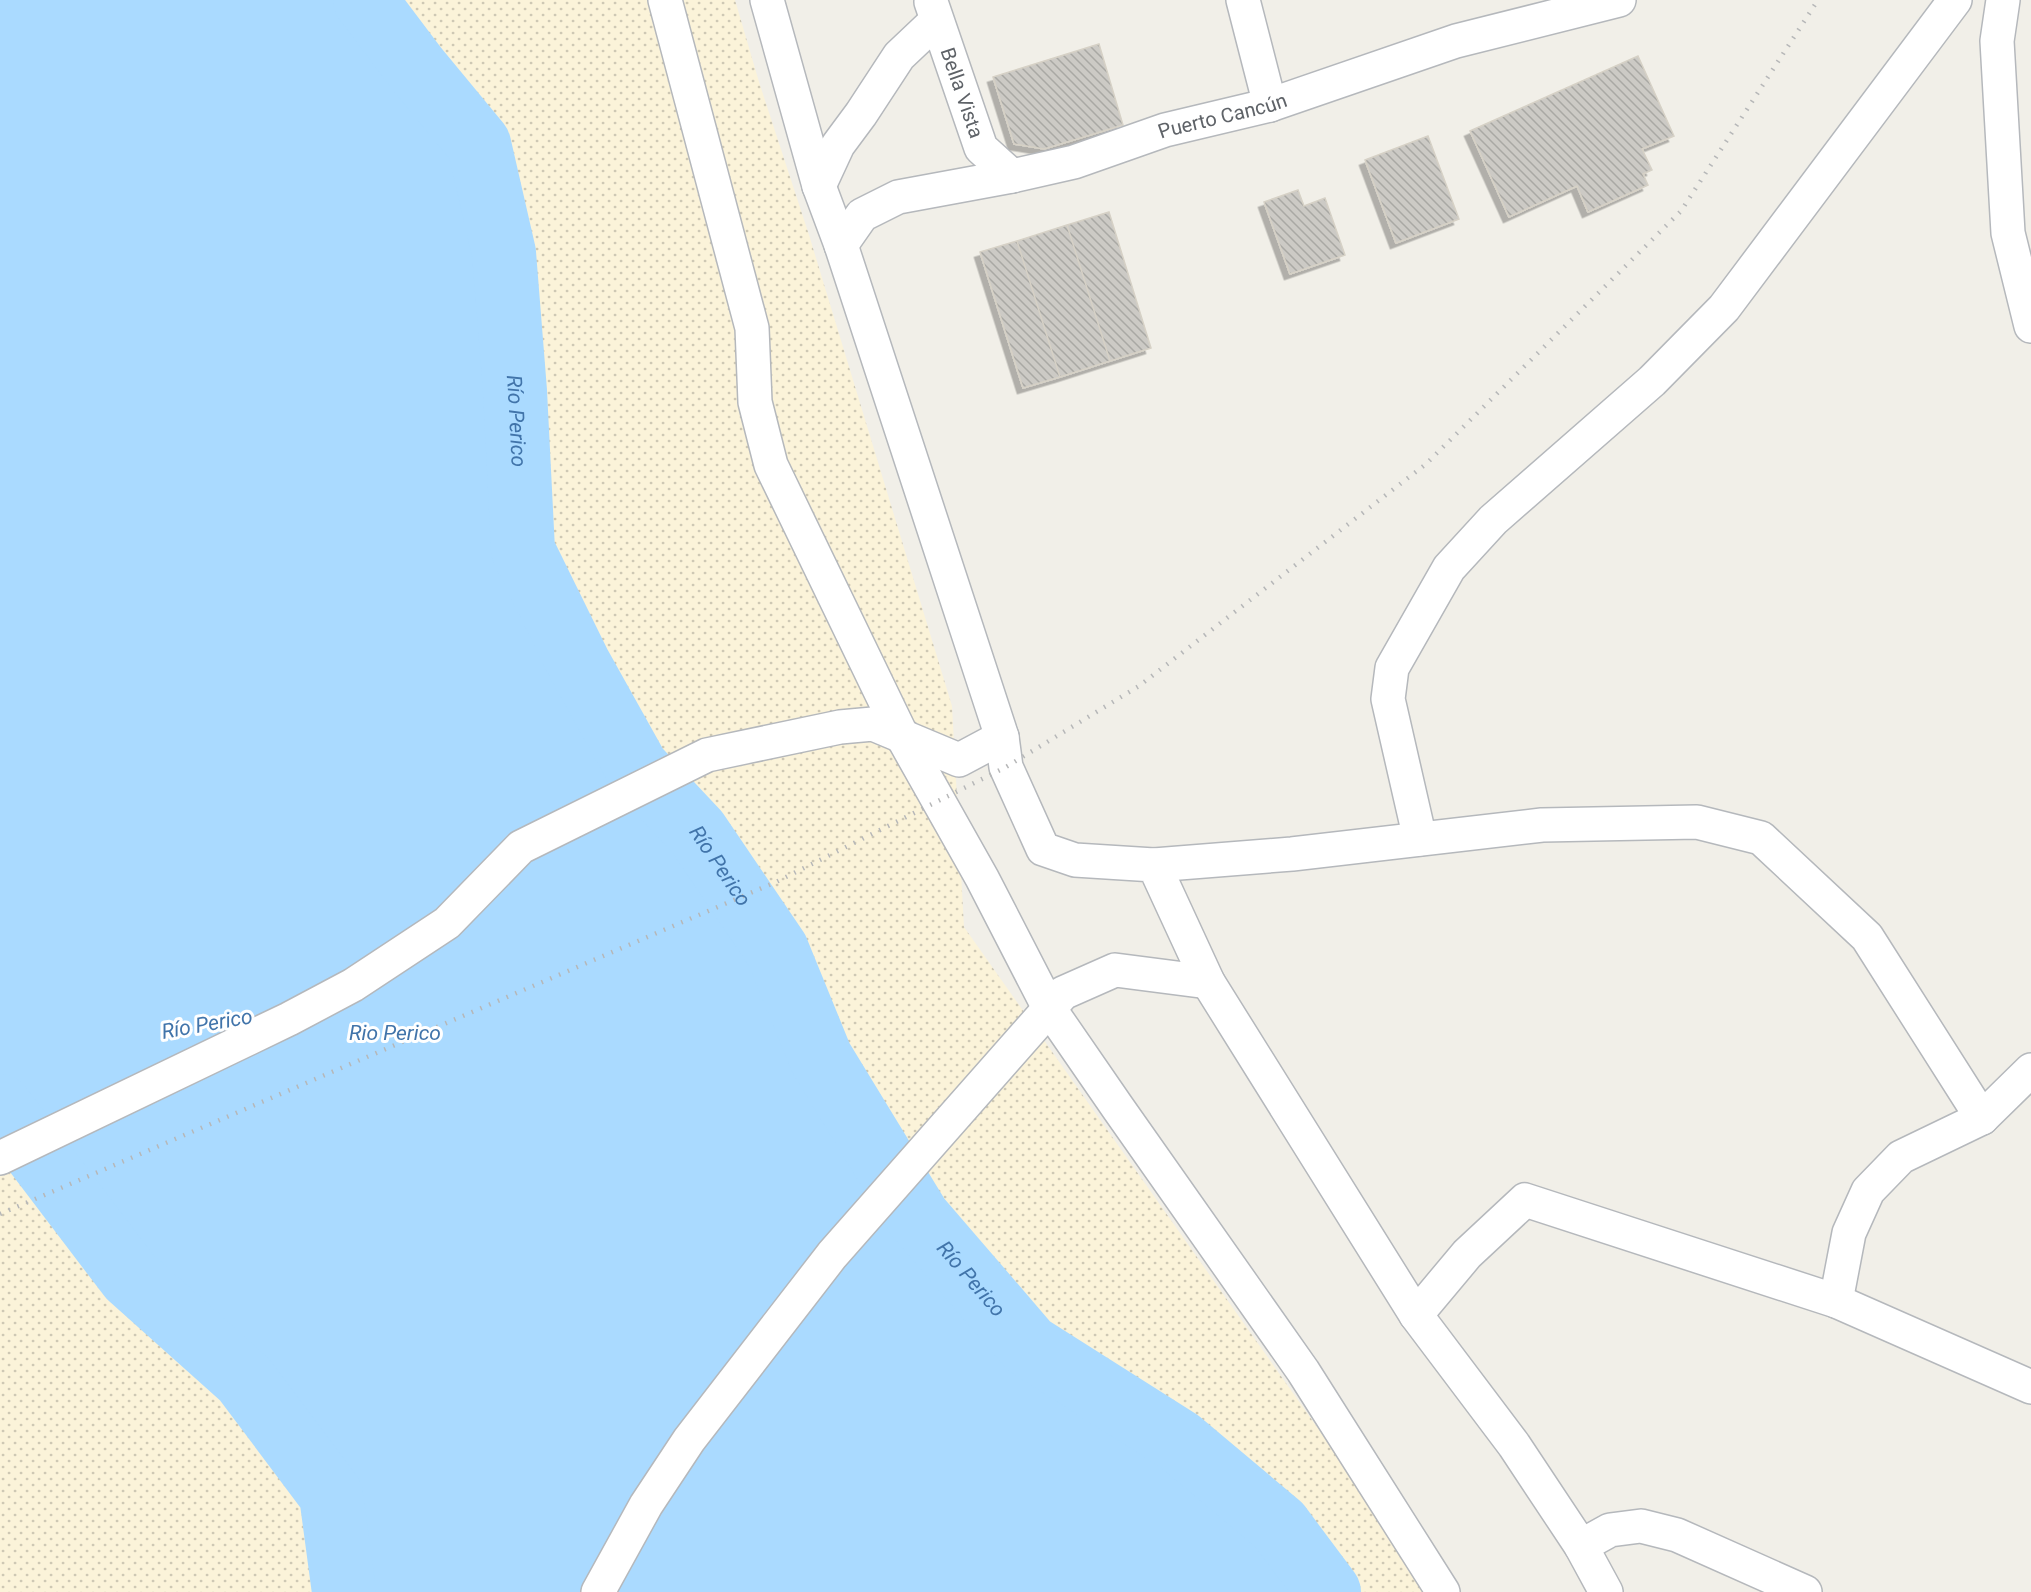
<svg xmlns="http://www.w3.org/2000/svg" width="2031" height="1592" font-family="Roboto,sans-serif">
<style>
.sand{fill:url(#sand-dots)}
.water{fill:#aadaff}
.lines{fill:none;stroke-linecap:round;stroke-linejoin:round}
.river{stroke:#aadaff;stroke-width:64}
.building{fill:url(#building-back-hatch);stroke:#d6d1c6;stroke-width:1.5;filter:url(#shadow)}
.minor-casing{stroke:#b5b8bc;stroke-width:36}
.minor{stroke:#fff;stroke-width:33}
.rail{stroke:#b6b7b8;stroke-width:4.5;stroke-dasharray:1.5 8;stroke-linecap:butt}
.labels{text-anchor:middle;stroke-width:6;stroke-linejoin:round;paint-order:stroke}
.street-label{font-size:20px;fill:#5f6368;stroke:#fff}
.water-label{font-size:21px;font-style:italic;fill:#4174aa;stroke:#fff}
</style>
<defs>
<pattern id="sand-dots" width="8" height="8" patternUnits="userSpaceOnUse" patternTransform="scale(1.5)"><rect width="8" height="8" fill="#fbf3d9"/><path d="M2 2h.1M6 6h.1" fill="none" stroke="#cec8b4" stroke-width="1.8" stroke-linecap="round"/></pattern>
<pattern id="building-back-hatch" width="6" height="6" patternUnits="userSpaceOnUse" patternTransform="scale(1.5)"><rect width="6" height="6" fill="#cccac5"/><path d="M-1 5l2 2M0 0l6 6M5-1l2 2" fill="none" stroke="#a9a8a4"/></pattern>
<filter id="shadow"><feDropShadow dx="-5.5" dy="5.5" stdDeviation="0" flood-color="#0004"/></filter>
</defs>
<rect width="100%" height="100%" fill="#f1efe8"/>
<!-- sand -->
<path class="sand" d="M 0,0 L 735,0 L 759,82 L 809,235 L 952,706 L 964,927 L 1384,1522 L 1426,1592 L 0,1592 Z"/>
<!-- water -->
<path class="water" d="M 0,0 L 365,0 L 417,69 L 479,144 L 504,253 L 515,391 L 523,550 L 579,664 L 637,768 L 697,832 L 777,950 L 821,1058 L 918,1217 L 1029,1346 L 1179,1441 L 1279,1525 L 1329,1592 L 344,1592 L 331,1494 L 244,1379 L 130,1277 L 0,1106 Z"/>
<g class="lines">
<!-- river -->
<g class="river">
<path id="s1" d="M 365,0 L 417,69 L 479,144 L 504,253 L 515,391 L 523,550 L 579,664 L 637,768 L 697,832 L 777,950 L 821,1058 L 918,1217 L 1029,1346 L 1179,1441 L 1279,1525 L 1329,1592"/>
<path d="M 0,1106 L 130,1277 L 244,1379 L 331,1495 L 344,1592"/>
</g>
</g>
<!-- building -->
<path class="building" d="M 1099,44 L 1123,125 L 1044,149 L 1014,144 L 993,77 Z
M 1638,56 L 1674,136 L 1642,149 L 1652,170 L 1643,174 L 1648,185 L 1588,212 L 1577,186 L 1509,217 L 1470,131 Z
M 1428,136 L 1459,219 L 1396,243 L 1365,160 Z
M 1298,190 L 1304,206 L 1325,198 L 1345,255 L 1290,274 L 1264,202 Z
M 1109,212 L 1151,348 L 1110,361 L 1067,225 Z
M 1067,225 L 1110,361 L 1060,377 L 1017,241 Z
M 1017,241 L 1060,377 L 1023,388 L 980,252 Z"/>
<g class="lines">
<defs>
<g id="minor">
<path d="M 665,0 L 752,328 L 755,402 L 771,465 L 902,736 L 982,878 L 1049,1008 L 1118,1108 L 1303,1371 L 1443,1592"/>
<path d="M 767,0 L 819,186 L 841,245 L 1002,737 L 1006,767 L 1043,849 L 1075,860 L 1154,865 L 1208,982 L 1416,1315 L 1514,1445 L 1581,1546 L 1606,1592"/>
<path d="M 1243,0 L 1270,105"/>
<path d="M 2003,0 L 1997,41 L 2008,233 L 2031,326"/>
<path id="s2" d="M 931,2 L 981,148 L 1012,176"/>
<path d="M 819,186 L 838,145 L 861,114 L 899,56 L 936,21"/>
<path id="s3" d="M 841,245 L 862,215 L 898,197 L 1012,176 L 1074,162 L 1165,130 L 1270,105 L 1456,41 L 1619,0"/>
<path d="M 1420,839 L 1388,699 L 1392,668 L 1449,568 L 1493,520 L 1652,381 L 1724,308 L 1955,0"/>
<path d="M 1154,865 L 1292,854 L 1542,825 L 1697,822 L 1761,838 L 1867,937 L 1982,1118"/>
<path d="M 0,1158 L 289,1019 L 353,985 L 447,923 L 521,847 L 707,755 L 840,727 L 873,724 L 959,760 L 1002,737"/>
<path d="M 1836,1301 L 1849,1233 L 1868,1191 L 1901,1157 L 1982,1118 L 2031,1070"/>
<path d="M 1416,1315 L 1467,1254 L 1525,1200 L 1836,1301 L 2031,1387"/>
<path d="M 1581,1546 L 1610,1530 L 1641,1526 L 1677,1535 L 1805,1592"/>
<path d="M 598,1592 L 646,1505 L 689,1440 L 832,1255 L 1063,993 L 1115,970 L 1208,982"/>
</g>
</defs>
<!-- minor casing -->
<use href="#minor" class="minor-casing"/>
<!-- minor -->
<use href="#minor" class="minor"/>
<!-- rail -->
<path class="rail" d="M 0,1214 L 776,882 L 1006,767 L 1139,686 L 1426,464 L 1681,211 L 1818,0"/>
</g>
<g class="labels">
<!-- street labels -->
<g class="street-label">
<text dy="7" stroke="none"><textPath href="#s2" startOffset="96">Bella Vista</textPath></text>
<text dy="7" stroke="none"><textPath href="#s3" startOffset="412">Puerto Cancún</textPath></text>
</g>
<!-- water labels -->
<g class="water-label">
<text dy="7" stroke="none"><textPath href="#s1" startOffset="464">Río Perico</textPath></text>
<text dy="7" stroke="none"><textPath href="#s1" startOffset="968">Río Perico</textPath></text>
<text transform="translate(207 1024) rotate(-10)" y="7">Río Perico</text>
<text x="395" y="1040">Rio Perico</text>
<text dy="7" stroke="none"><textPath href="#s1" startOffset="1454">Río Perico</textPath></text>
</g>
</g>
</svg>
